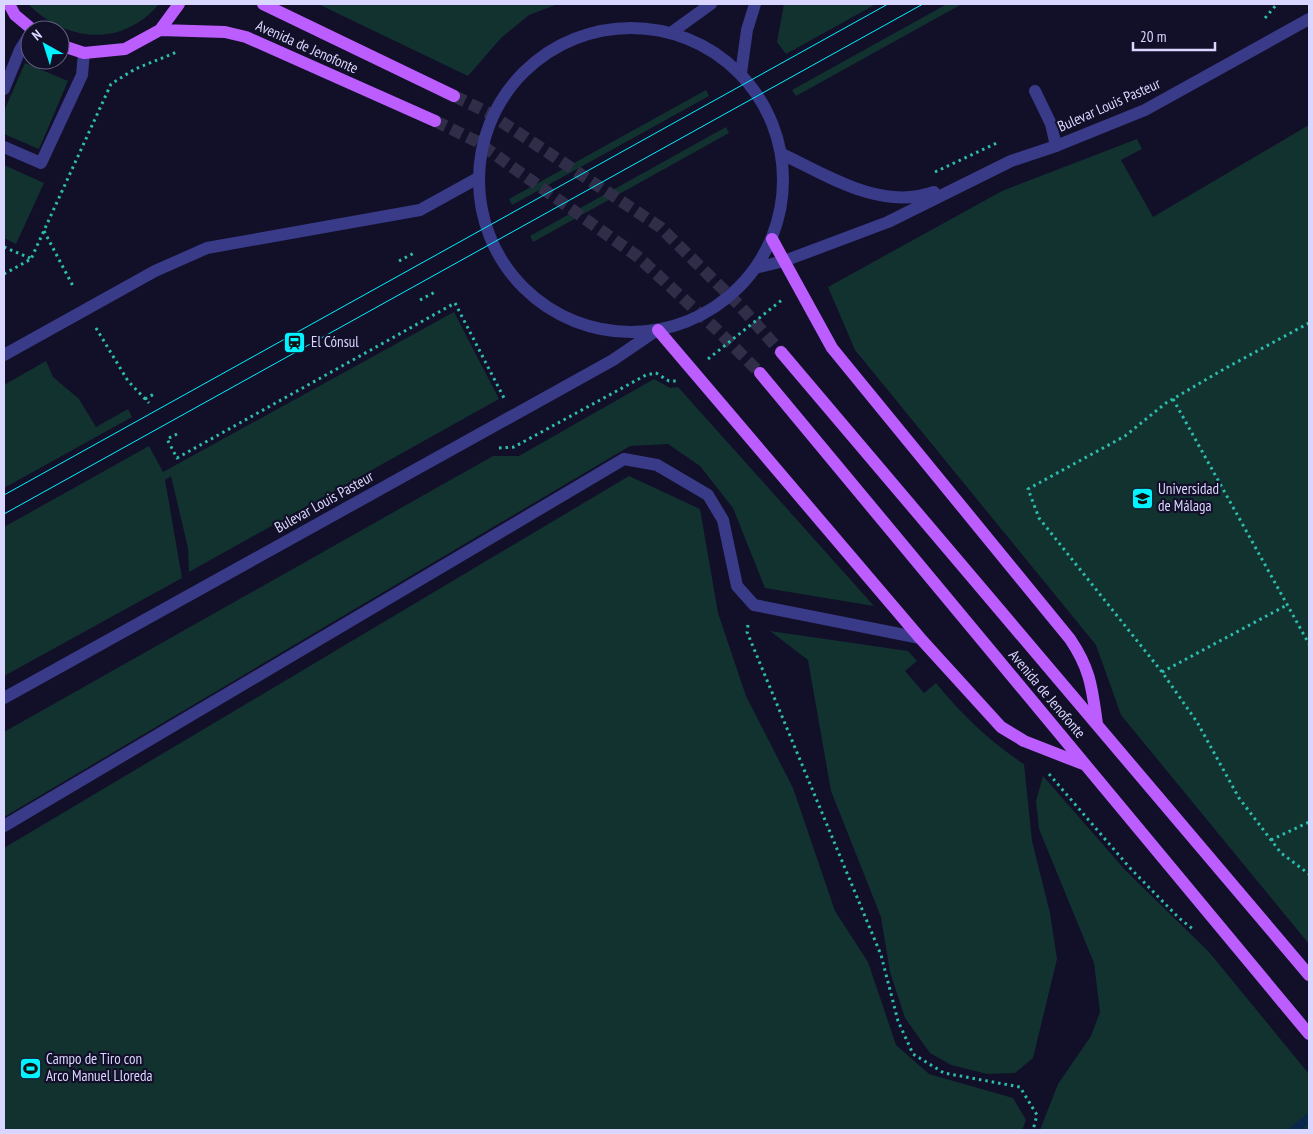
<svg xmlns="http://www.w3.org/2000/svg" width="1313" height="1134" font-family="'PT Sans Narrow',sans-serif">
<style>
.green{fill:#123230}
.lines{fill:none;stroke-linecap:round;stroke-linejoin:round}
.stream{stroke:#0b264b;stroke-width:9}
.primary-tunnel{stroke:#302d48;stroke-width:12;stroke-dasharray:12 6;stroke-linecap:butt}
.path{stroke:#2dbdad;stroke-width:3;stroke-dasharray:2.5 4;stroke-linecap:butt}
.service{stroke:#393a88;stroke-width:12}
.minor{stroke:#393a88;stroke-width:12}
.tertiary{stroke:#393a88;stroke-width:12}
.primary{stroke:#bb5dff;stroke-width:12}
.tram{stroke:#02f2ff;stroke-width:1}
.labels{text-anchor:middle;stroke-width:4.5;stroke-linejoin:round;paint-order:stroke}
.street-label{font-size:15px;fill:#d9d6ff;stroke:#120f28}
.poi-label{font-size:15px;fill:#d9d6ff;stroke:#120f28;text-anchor:start}
</style>
<rect width="100%" height="100%" fill="#120f28"/>
<!-- green -->
<path class="green" d="M 28,4 L 159,4 C 122,48 66,42 28,4 Z
M 318,4 L 558,4 L 529,15 L 501,38 L 468,76 Z
M 784,4 L 876,4 L 786,54 L 777,42 Z
M 947,4 L 962,4 L 796,96 L 792,90 Z
M 25,63 L 68,81 L 39,149 L 4,134 L 4,111 Z
M 706,90 L 709,96 L 512,205 L 509,199 Z
M 1309,125 L 1309,944 L 1121,715 L 1096,645 L 855,350 L 828,287 L 1002,191 L 1137,139 L 1142,149 L 1121,160 L 1153,217 Z
M 726,127 L 729,133 L 533,242 L 530,236 Z
M 4,165 L 44,183 L 16,244 L 4,238 Z
M 454,312 L 499,399 L 189,572 L 188,548 L 171,476 L 165,480 L 182,578 L 4,676 L 4,527 L 149,446 L 163,472 Z
M 46,361 L 53,377 L 79,399 L 96,427 L 128,409 L 132,417 L 4,488 L 4,385 Z
M 654,379 L 670,388 L 678,387 L 874,606 L 765,588 L 733,508 L 700,466 L 668,444 L 630,446 L 4,817 L 4,732 L 493,456 L 519,456 Z
M 629,476 L 700,509 L 718,613 L 746,696 L 793,788 L 835,911 L 868,962 L 896,1045 L 929,1074 L 1013,1098 L 1026,1120 L 1022,1130 L 4,1130 L 4,848 Z
M 770,631 L 908,651 L 917,661 L 905,671 L 924,693 L 936,683 C 961,714 990,742 1024,764 L 1032,841 L 1050,913 L 1057,959 L 1033,1058 L 1015,1073 L 987,1074 L 951,1065 L 930,1053 L 905,1018 L 890,972 L 881,917 L 831,791 L 808,660 Z
M 1043,776 L 1126,871 L 1209,952 L 1309,1074 L 1309,1130 L 1040,1130 L 1058,1084 L 1091,1036 L 1100,1012 L 1094,963 L 1039,829 L 1036,801 Z"/>
<g class="lines">
<!-- stream -->
<path class="stream" d="M 1294,1130 L 1309,1118"/>
<!-- primary-tunnel -->
<path class="primary-tunnel" d="M 454,96 L 487,112 L 660,227 L 739,305 L 781,352
M 435,121 L 476,141 L 637,256 L 714,327 L 760,373"/>
<!-- path -->
<path class="path" d="M 1265,18 L 1277,4
M 39,60 L 49,64
M 935,172 L 997,143
M 44,231 L 74,288
M 4,247 L 30,258
M 399,261 L 414,253
M 4,274 L 31,259 L 111,84 L 135,69 L 177,52
M 420,300 L 435,292
M 1309,323 L 1224,369 L 1166,403 L 1125,436 L 1028,489 L 1039,518 L 1162,672 L 1197,722 L 1239,798 L 1281,853 L 1309,874
M 96,328 L 128,381 L 149,403
M 708,359 L 783,299
M 145,399 L 156,393
M 1173,399 L 1309,644
M 177,434 L 167,439 L 177,458 L 455,303 L 504,398
M 499,448 L 514,447 L 646,375 L 656,373 L 669,381 L 676,381
M 748,625 L 747,632 L 881,955 L 898,1021 L 913,1054 L 944,1073 L 1020,1087 L 1037,1115 L 1033,1130
M 1162,672 L 1287,605
M 1049,774 L 1130,868 L 1179,918 L 1194,930
M 1271,840 L 1309,822"/>
<!-- service -->
<path class="service" d="M 4,89 L 20,50 L 30,34
M 1035,91 L 1051,124 L 1056,146
M 4,147 L 41,163 L 82,75 L 84,53
M 4,826 L 624,459 L 657,465 L 708,495 L 723,520 L 737,586 L 754,605 L 920,638"/>
<!-- minor -->
<path class="minor" d="M 672,32 L 711,4
M 741,73 L 747,30 L 755,4"/>
<!-- tertiary -->
<path class="tertiary" d="M479 180a152 152 0 1 1 304 0a152 152 0 1 1-304 0Z
M 782,154 C 828,176 881,211 934,192
M 755,268 L 784,261 L 888,222 L 1011,161 L 1056,146 L 1145,110 L 1309,19
M 4,355 L 155,271 L 207,248 L 420,210 L 478,178
M 4,698 L 613,360 L 657,330"/>
<!-- primary -->
<path class="primary" d="M 9,4 L 15,15 L 33,30
M 263,4 L 454,96
M 160,30 L 225,32 L 246,37 L 435,121
M 60,45 L 84,53 L 125,49 L 160,30 L 179,4
M 772,239 L 832,348 L 1070,639 C 1091,670 1092,689 1097,724
M 658,330 L 920,638 L 1001,727 L 1024,741 L 1083,764
M 781,352 L 1309,975
M 760,373 L 1309,1034"/>
<!-- tram -->
<path class="tram" d="M 4,495 L 888,4
M 4,514 L 923,4"/>
</g>
<!-- icons -->
<defs>
<symbol id="station-square" viewBox="-11 -11 22 22"><rect x="-9" y="-9" width="18" height="18" rx="4" fill="#02f2ff" stroke="#120f28"/><path d="M-3-6H3Q5-6 5-4V2Q5 4 3 4L4.5 6H3L1.5 4h-3L-3 6H-4.5L-3 4Q-5 4-5 2V-4Q-5-6-3-6ZM-3.5-4v3h7v-3ZM-3.5 1v1.5H-2V1ZM2 1v1.5H3.5V1Z" fill="#111"/></symbol>
<symbol id="university-square" viewBox="-11 -11 22 22"><rect x="-9" y="-9" width="18" height="18" rx="4" fill="#02f2ff" stroke="#120f28"/><path d="M0-5L7-2L0 1L-7-2ZM-4 1L0 2.5L4 1V4Q0 6-4 4Z" fill="#111"/></symbol>
<symbol id="stadium-square" viewBox="-11 -11 22 22"><rect x="-9" y="-9" width="18" height="18" rx="4" fill="#02f2ff" stroke="#120f28"/><path d="M0-5a6.5 5 0 1 0 0 10a6.5 5 0 1 0 0-10ZM-3.5-1.8h7v3.6h-7Z" fill="#111"/></symbol>
</defs>
<g fill-rule="evenodd">
<use href="#station-square" x="282" y="330" width="25" height="25"/>
<use href="#university-square" x="1130" y="486" width="25" height="25"/>
<use href="#stadium-square" x="18" y="1056" width="25" height="25"/>
</g>
<g class="labels">
<!-- street labels -->
<g class="street-label">
<text transform="translate(307 47) rotate(24)" y="5">Avenida de Jenofonte</text>
<text transform="translate(1109 105) rotate(-24)" y="5">Bulevar Louis Pasteur</text>
<text transform="translate(324 502) rotate(-29)" y="5">Bulevar Louis Pasteur</text>
<text transform="translate(1047 694) rotate(50)" y="5">Avenida de Jenofonte</text>
</g>
<!-- poi labels -->
<g class="poi-label">
<text x="311" y="347">El Cónsul</text>
<text x="1158" y="494">Universidad<tspan x="1158" dy="17">de Málaga</tspan></text>
<text x="46" y="1064">Campo de Tiro con<tspan x="46" dy="17">Arco Manuel Lloreda</tspan></text>
</g>
</g>
<!-- border -->
<rect width="1313" height="1134" fill="none" stroke="#d9d6ff" stroke-width="10"/>
<!-- north arrow -->
<g transform="translate(45 45) rotate(321)"><circle r="24" fill="#120f28" stroke="#625f7e"/>
<path d="M0-4L9 19L0 12L-9 19Z" fill="#02f2ff"/>
<text y="-8" font-size="14" font-weight="bold" text-anchor="middle" fill="#d9d6ff">N</text>
</g>
<!-- scale -->
<path d="M1133 42v8h82v-8" fill="none" stroke="#d9d6ff" stroke-width="2.5"/>
<text x="1140" y="42" font-size="15" fill="#d9d6ff" stroke="#120f28" stroke-width="4" paint-order="stroke">20 m</text>
</svg>
